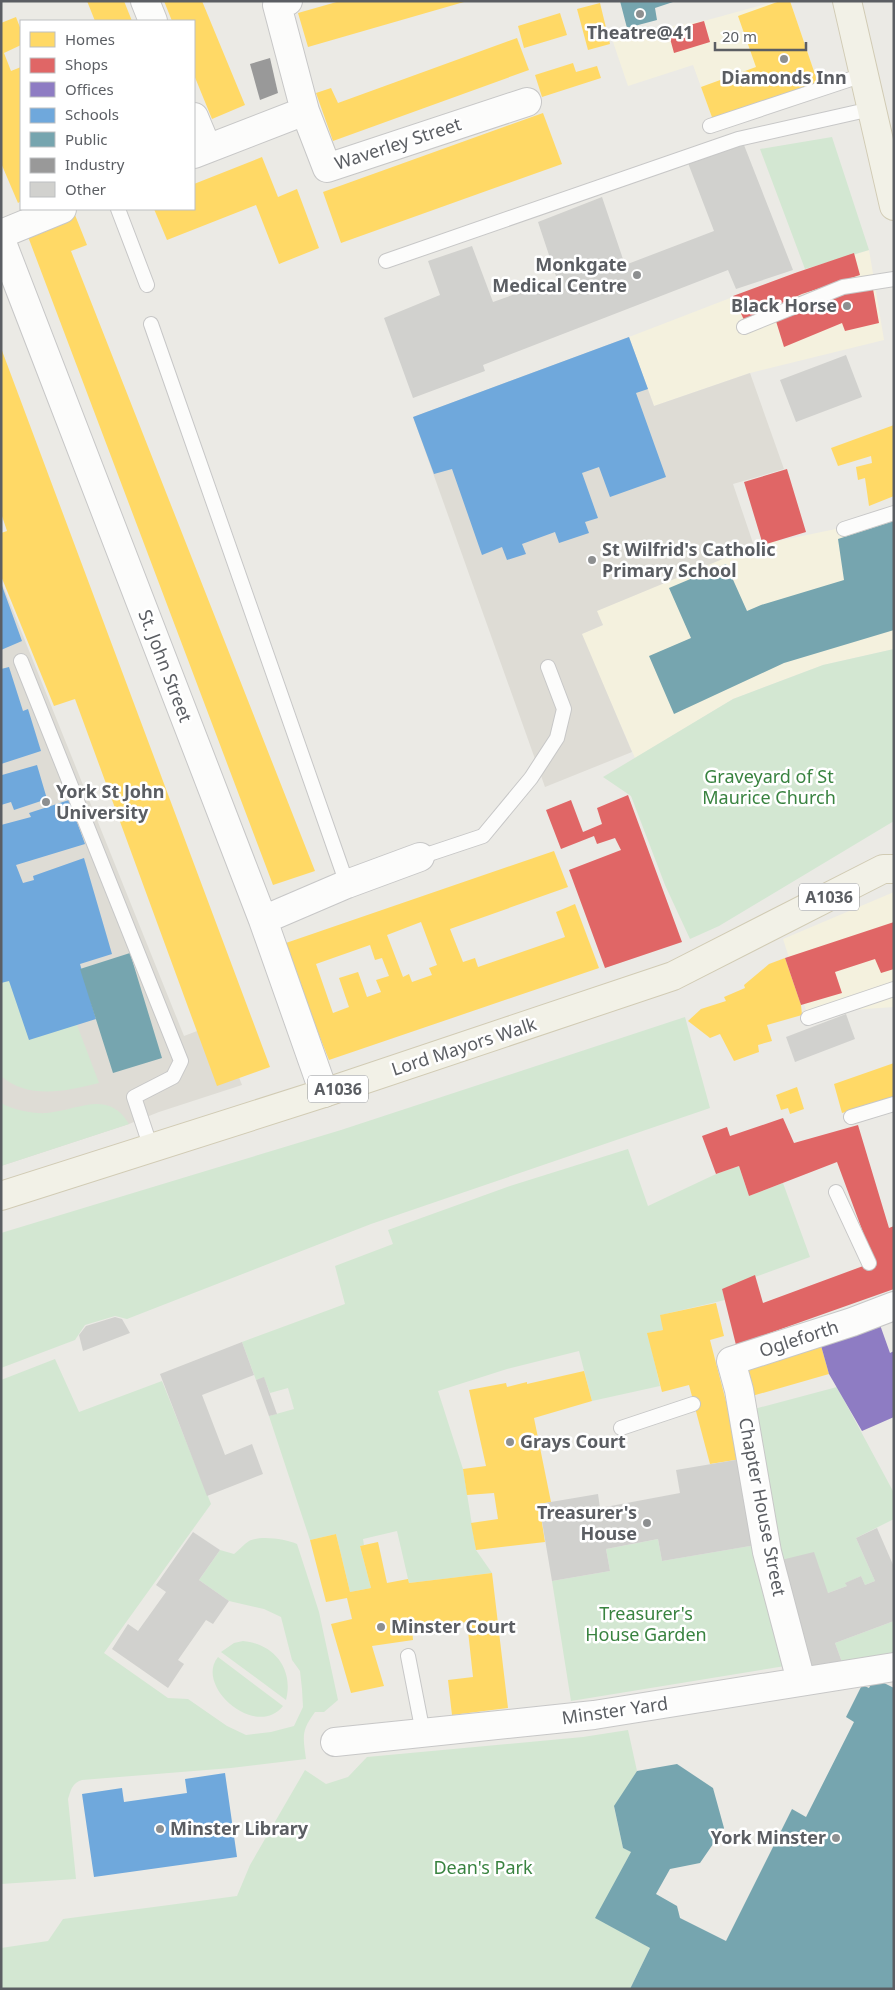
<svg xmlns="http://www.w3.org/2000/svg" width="895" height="1990" font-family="'Noto Sans',sans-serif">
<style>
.commercial{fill:#f4f1de}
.education{fill:#dedcd5}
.green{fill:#d3e7d2}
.homes{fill:#ffd966;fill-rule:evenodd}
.shops{fill:#e06666}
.offices{fill:#8e7cc3}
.schools{fill:#6fa8dc}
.public{fill:#76a5af}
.industry{fill:#999}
.building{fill:#d1d1ce}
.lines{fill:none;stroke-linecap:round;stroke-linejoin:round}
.lane-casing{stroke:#c7c7c7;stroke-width:16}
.street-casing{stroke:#c7c7c7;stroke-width:30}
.primary-casing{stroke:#d1cbb4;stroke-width:30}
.lane{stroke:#fcfcfb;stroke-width:14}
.street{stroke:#fcfcfb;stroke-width:28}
.primary{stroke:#f2f1e7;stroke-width:28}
.poi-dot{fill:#8d8f90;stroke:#fff;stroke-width:2}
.labels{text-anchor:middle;stroke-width:5;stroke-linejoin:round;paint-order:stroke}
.shield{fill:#fff;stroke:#8c8e92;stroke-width:1}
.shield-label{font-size:16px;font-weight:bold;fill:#5b5e63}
.poi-label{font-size:18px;font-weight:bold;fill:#5b5e63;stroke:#fff;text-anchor:start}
.street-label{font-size:18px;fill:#5b5e63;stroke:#fff}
.park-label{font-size:18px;fill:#398340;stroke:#fff}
</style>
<rect width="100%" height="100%" fill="#ebeae5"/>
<!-- commercial -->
<path class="commercial" d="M 777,1 L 790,1 L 818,83 L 713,120 L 693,65 L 628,86 L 612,39 L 622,34 L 704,21 Z
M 869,250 L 884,340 L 750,373 L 654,406 L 629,337 L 795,273 Z
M 894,517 L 894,649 L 823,665 L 733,699 L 635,758 L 581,634 L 603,625 L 596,611 L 754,546 Z
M 894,892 L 894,1007 L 807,1013 L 783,939 Z"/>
<!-- education -->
<path class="education" d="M 629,337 L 654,406 L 750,373 L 784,469 L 733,484 L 754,546 L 597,611 L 603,625 L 582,634 L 632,752 L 545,787 L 413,417 Z
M 1,581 L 184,1036 L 218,1023 L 242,1085 L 159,1112 L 129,1124 L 1,1166 Z"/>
<!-- green -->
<path class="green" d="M 832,137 L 869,250 L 805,269 L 760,149 Z
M 894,649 L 894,821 L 719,926 L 690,939 L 665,885 L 631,796 L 603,777 L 733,699 L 823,665 Z
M 9,981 L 77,1025 L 99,1083 C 67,1091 28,1100 1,1076 L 1,983 Z
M 685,1017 L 710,1108 L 371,1224 L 127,1319 L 115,1316 L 85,1325 L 75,1340 L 1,1368 L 1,1233 L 341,1130 Z
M 1,1103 C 13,1110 34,1114 47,1113 C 79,1110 108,1089 129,1124 L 1,1166 Z
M 628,1149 L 648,1206 L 716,1174 L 739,1166 L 749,1196 L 783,1183 L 810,1257 L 722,1289 L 725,1300 L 661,1315 L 663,1330 L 648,1333 L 660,1386 L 592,1401 L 579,1351 L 507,1369 L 438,1391 L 463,1469 L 476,1550 L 492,1573 L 409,1583 L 397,1531 L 363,1539 L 364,1545 L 360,1546 L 371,1588 L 350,1592 L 336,1534 L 310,1540 L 269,1416 L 294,1409 L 288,1388 L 270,1393 L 264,1378 L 256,1380 L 242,1342 L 345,1304 L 335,1266 L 393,1244 L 388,1230 L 510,1186 Z
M 55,1359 L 79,1412 L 162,1381 L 211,1504 L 104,1653 L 168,1698 L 188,1699 L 227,1726 L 246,1735 L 271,1732 L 294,1726 L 303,1707 L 302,1689 L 300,1671 L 292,1660 L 281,1617 L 264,1609 L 229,1601 L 199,1580 L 220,1550 L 234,1554 C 239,1550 244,1544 249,1541 C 260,1535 286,1539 297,1544 L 319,1612 L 338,1700 L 324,1712 L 315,1712 C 301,1731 303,1736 306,1759 L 231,1768 L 82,1780 C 72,1783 71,1790 68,1799 L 76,1879 L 1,1884 L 1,1380 Z
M 837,1387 L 894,1493 L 894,1519 L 856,1538 L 875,1581 L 865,1585 L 861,1576 L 846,1583 L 847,1586 L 828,1593 L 777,1561 L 754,1409 Z
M 658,1539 L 662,1561 L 756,1545 L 785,1666 L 571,1701 L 552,1581 L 610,1571 L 606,1549 Z
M 894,1621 L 894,1656 L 843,1665 L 835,1643 Z
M 243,1641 C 274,1644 294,1669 286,1700 L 221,1652 L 234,1643 Z
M 218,1657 L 283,1706 C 256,1740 194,1686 218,1657 Z
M 628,1730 L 637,1771 L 614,1807 L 623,1848 L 631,1852 L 596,1918 L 650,1948 L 630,1989 L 1,1989 L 1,1948 L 48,1941 L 63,1919 L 237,1896 L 250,1865 L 305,1770 L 326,1784 L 348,1777 L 367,1757 L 583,1737 Z"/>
<!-- homes -->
<path class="homes" d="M 87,1 L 124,1 L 132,21 L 95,21 Z
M 164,1 L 202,1 L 245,105 L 212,119 L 194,75 L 194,21 L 172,21 Z
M 340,1 L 464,1 L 464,2 L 308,47 L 298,13 Z
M 780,1 L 790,1 L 818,83 L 713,120 L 701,87 L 756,67 L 738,16 Z
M 600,3 L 610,44 L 588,50 L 577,9 Z
M 560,13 L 567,35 L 524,48 L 518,26 Z
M 16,17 L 21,30 L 21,45 L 4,53 L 11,71 L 21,67 L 20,94 L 21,201 L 18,203 L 1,163 L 1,23 Z
M 517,38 L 529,70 L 333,141 L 316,93 L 331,88 L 338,103 Z
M 573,63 L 576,72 L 597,66 L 601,78 L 542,97 L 535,75 Z
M 543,113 L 562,164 L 341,243 L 323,192 Z
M 262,157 L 278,197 L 297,189 L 319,248 L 279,264 L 256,205 L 167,240 L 154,209 L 194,209 L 194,184 Z
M 75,215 L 87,245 L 71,251 L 315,871 L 273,885 L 27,234 Z
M 1,348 L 270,1067 L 217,1086 L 75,699 L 54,706 L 1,576 L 1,533 L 7,531 L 1,513 Z
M 894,425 L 894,496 L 869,506 L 865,478 L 858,480 L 856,467 L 872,463 L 871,456 L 838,466 L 831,448 Z
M 554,851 L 568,887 L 450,929 L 463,962 L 475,958 L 478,967 L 565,937 L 556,912 L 575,904 L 599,968 L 329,1060 L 283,944 ZM 421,922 L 437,965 L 429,968 L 432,975 L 412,982 L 409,974 L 403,977 L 387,935 ZM 370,945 L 375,960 L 382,958 L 389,976 L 376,980 L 381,992 L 367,997 L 358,972 L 339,978 L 349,1007 L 333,1013 L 316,964 Z
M 785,958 L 801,1005 L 802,1015 L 767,1025 L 772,1041 L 758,1045 L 759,1052 L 734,1061 L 720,1034 L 710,1038 L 688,1021 L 701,1009 L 726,1001 L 724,997 L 745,988 L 744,985 L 769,964 Z
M 894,1063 L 894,1097 L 842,1113 L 834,1084 Z
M 797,1087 L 804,1109 L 790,1114 L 788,1108 L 781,1110 L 776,1095 Z
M 716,1303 L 724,1336 L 710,1340 L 741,1459 L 710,1464 L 689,1385 L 662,1392 L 647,1333 L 663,1330 L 660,1315 Z
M 820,1342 L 829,1374 L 752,1396 L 746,1364 Z
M 584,1371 L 592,1401 L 534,1418 L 551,1502 L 539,1504 L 545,1542 L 476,1550 L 471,1523 L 498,1519 L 494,1493 L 467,1495 L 463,1469 L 486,1466 L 469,1390 L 506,1383 L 507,1387 L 527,1382 L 527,1384 Z
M 336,1534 L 350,1592 L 371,1588 L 360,1546 L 378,1542 L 387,1583 L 408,1579 L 409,1583 L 492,1573 L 508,1708 L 452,1715 L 448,1680 L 473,1677 L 467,1622 L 412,1629 L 413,1640 L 372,1646 L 384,1686 L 351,1693 L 331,1624 L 352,1619 L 347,1598 L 326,1602 L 310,1540 Z"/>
<!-- shops -->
<path class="shops" d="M 704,21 L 710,42 L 674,53 L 668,31 Z
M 854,253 L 860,275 L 802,294 L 744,320 L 733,296 L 795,273 Z
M 873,289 L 879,323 L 845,331 L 842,323 L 784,347 L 775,318 L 836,295 Z
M 787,469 L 806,532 L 763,545 L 744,482 Z
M 628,795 L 682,942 L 605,968 L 569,870 L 621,850 L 615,838 L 597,844 L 594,836 L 561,849 L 546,810 L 571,800 L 583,832 L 602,824 L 597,808 Z
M 894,922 L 894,969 L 881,973 L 875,959 L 835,972 L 842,993 L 801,1005 L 785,958 Z
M 783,1118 L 794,1143 L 858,1125 L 889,1228 L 894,1226 L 894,1289 L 736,1345 L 722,1289 L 755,1275 L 763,1303 L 874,1262 L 837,1162 L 749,1196 L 739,1166 L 716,1174 L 702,1136 L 727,1127 L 730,1136 Z"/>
<!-- offices -->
<path class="offices" d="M 879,1322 L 890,1353 L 894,1351 L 894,1417 L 862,1431 L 829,1374 L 820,1342 Z"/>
<!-- schools -->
<path class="schools" d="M 629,337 L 648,389 L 636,393 L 666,477 L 610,497 L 599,467 L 582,473 L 598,518 L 585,522 L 589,533 L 559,543 L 555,532 L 522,544 L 526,554 L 507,560 L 502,547 L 482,555 L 452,469 L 434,474 L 413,417 Z
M 1,583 L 22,641 L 1,650 Z
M 9,667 L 23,711 L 28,709 L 41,751 L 1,764 L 1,669 Z
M 37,765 L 47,799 L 14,810 L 11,802 L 1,805 L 2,775 Z
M 69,800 L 85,844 L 16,865 L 23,883 L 34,880 L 33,876 L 84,858 L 112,954 L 80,964 L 96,1019 L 29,1040 L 9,981 L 1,983 L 1,825 L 31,817 L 29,813 Z
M 225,1773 L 237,1857 L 94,1877 L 82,1794 L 122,1788 L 124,1802 L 187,1793 L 185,1779 Z"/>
<!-- public -->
<path class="public" d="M 620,1 L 673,1 L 673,2 L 655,8 L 657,20 L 627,28 Z
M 894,521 L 894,630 L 784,663 L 674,714 L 649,656 L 691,638 L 669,588 L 726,564 L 747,611 L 761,605 L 844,580 L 838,539 Z
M 130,953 L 162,1058 L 113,1073 L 80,969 Z
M 874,1678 L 894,1688 L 894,1989 L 630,1989 L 650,1948 L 595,1918 L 631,1852 L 623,1848 L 614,1806 L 637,1771 L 677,1764 L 713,1788 L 724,1828 L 700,1863 L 670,1869 L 656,1894 L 677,1906 L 680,1918 L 726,1941 L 792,1809 L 806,1817 L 854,1722 L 846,1717 L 862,1685 L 869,1688 Z"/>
<!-- industry -->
<path class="industry" d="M 270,58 L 278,93 L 260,100 L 250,64 Z"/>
<!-- building -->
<path class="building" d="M 744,145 L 793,270 L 736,289 L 728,270 L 483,365 L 485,371 L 413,398 L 384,318 L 440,295 L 428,261 L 472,246 L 493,302 L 557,279 L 538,222 L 602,197 L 625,265 L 714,231 L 688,163 Z
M 846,355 L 862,397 L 796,422 L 780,380 Z
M 846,1014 L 855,1039 L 795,1062 L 786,1037 Z
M 115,1317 L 122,1319 L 130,1333 L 83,1351 L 79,1335 L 86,1326 Z
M 242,1342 L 254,1375 L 202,1395 L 225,1455 L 252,1444 L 263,1474 L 207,1496 L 160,1374 Z
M 264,1377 L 277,1414 L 269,1416 L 256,1380 Z
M 741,1459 L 756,1545 L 662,1561 L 658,1539 L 606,1549 L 610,1571 L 552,1581 L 539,1504 L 598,1494 L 600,1508 L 680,1493 L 676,1470 Z
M 877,1528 L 894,1567 L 894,1621 L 835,1643 L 843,1665 L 813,1670 L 795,1627 L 777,1561 L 814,1552 L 828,1593 L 847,1586 L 845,1583 L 861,1576 L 865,1585 L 875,1581 L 856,1538 Z
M 193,1532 L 220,1550 L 199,1580 L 229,1601 L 213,1624 L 206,1620 L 178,1660 L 184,1664 L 168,1688 L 112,1649 L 128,1624 L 138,1631 L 166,1592 L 156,1585 Z"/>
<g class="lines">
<defs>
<path id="lane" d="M 710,126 L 863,75
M 118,209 L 147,285
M 386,261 L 738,139 L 871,109
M 151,324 L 347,884
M 744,327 L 843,287 L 894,279
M 844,529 L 894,513
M 21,661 L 181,1061 L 173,1077 L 134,1097 L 151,1148
M 420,857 L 483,836 L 531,778 L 557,738 L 564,709 L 548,667
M 808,1018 L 894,989
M 851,1117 L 894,1104
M 836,1192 L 869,1263
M 621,1428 L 693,1404
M 408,1656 L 423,1733"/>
<path id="street" d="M 145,1 L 153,21
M 288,1 L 277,5 L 305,111 L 327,168 L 527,102
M 194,117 L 207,148
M 194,154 L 305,111
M 1,234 L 62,209
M 1,240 L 263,920 L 324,1093
M 263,920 L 347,884 L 420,857
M 801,1681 L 767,1552 L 739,1390 L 731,1361 L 852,1322 L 894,1306
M 335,1742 L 594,1715 L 894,1667"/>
<path id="primary" d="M 847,1 L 894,206
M 1,1196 L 324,1093 L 673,976 L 883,869 L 894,869"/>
</defs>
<!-- lane casing -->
<use href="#lane" class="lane-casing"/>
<!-- street casing -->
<use href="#street" class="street-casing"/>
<!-- primary casing -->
<use href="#primary" class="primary-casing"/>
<!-- lane -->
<use href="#lane" class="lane"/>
<!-- street -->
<use href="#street" class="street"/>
<!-- primary -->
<use href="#primary" class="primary"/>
</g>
<!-- markers -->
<g class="poi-dot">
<circle cx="640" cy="14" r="5"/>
<circle cx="784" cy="59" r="5"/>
<circle cx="637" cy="275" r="5"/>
<circle cx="847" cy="306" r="5"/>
<circle cx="592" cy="560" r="5"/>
<circle cx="46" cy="802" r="5"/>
<circle cx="510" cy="1442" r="5"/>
<circle cx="647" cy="1523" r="5"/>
<circle cx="381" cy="1627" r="5"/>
<circle cx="160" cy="1829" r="5"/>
<circle cx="836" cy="1838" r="5"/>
</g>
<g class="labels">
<!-- shield labels -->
<g class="shield">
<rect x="799" y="883.5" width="60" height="27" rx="4"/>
<rect x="308" y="1075.5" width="60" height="27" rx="4"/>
</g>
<g class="shield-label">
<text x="829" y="903">A1036</text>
<text x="338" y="1095">A1036</text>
</g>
<!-- poi labels -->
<g class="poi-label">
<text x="640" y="39" text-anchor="middle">Theatre@41</text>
<text x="784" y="84" text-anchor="middle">Diamonds Inn</text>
<text x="627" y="271" text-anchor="end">Monkgate<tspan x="627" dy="21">Medical Centre</tspan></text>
<text x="837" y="312" text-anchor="end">Black Horse</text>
<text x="602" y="556">St Wilfrid's Catholic<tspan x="602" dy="21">Primary School</tspan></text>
<text x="56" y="798">York St John<tspan x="56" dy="21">University</tspan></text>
<text x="520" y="1448">Grays Court</text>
<text x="637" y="1519" text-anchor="end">Treasurer's<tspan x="637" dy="21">House</tspan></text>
<text x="391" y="1633">Minster Court</text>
<text x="170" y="1835">Minster Library</text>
<text x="826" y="1844" text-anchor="end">York Minster</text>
</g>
<!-- street labels -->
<g class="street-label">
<text transform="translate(398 144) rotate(-18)" y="6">Waverley Street</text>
<text transform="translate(165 666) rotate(69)" y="6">St. John Street</text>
<text transform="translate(464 1047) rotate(-18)" y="6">Lord Mayors Walk</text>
<text transform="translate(799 1339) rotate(-18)" y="6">Ogleforth</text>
<text transform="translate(762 1507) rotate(79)" y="6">Chapter House Street</text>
<text transform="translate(615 1711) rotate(-8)" y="6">Minster Yard</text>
</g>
<!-- park labels -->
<g class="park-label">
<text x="769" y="783">Graveyard of St<tspan x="769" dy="21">Maurice Church</tspan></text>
<text x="646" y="1620">Treasurer's<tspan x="646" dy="21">House Garden</tspan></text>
<text x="483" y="1874">Dean's Park</text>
</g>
</g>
<!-- border -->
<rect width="895" height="1990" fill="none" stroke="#5b5e63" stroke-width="5"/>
<!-- legend -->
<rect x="20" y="20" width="175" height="190" fill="#ffffff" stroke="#bdbfc1"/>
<rect x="30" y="32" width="25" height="15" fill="#ffd966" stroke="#bdbfc1"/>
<text x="65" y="45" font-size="15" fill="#5b5e63">Homes</text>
<rect x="30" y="58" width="25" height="15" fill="#e06666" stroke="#bdbfc1"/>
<text x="65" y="70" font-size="15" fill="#5b5e63">Shops</text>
<rect x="30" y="82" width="25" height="15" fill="#8e7cc3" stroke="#bdbfc1"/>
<text x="65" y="95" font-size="15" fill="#5b5e63">Offices</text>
<rect x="30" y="108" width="25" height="15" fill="#6fa8dc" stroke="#bdbfc1"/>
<text x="65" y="120" font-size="15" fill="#5b5e63">Schools</text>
<rect x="30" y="132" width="25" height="15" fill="#76a5af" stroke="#bdbfc1"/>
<text x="65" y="145" font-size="15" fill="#5b5e63">Public</text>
<rect x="30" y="158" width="25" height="15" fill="#999999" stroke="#bdbfc1"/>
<text x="65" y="170" font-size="15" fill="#5b5e63">Industry</text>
<rect x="30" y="182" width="25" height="15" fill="#d1d1ce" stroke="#bdbfc1"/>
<text x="65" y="195" font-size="15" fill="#5b5e63">Other</text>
<!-- scale -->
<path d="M715 42v8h91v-8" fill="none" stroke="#5b5e63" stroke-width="2.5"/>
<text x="722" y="42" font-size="15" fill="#5b5e63" stroke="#ffffff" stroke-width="4" paint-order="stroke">20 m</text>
</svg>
